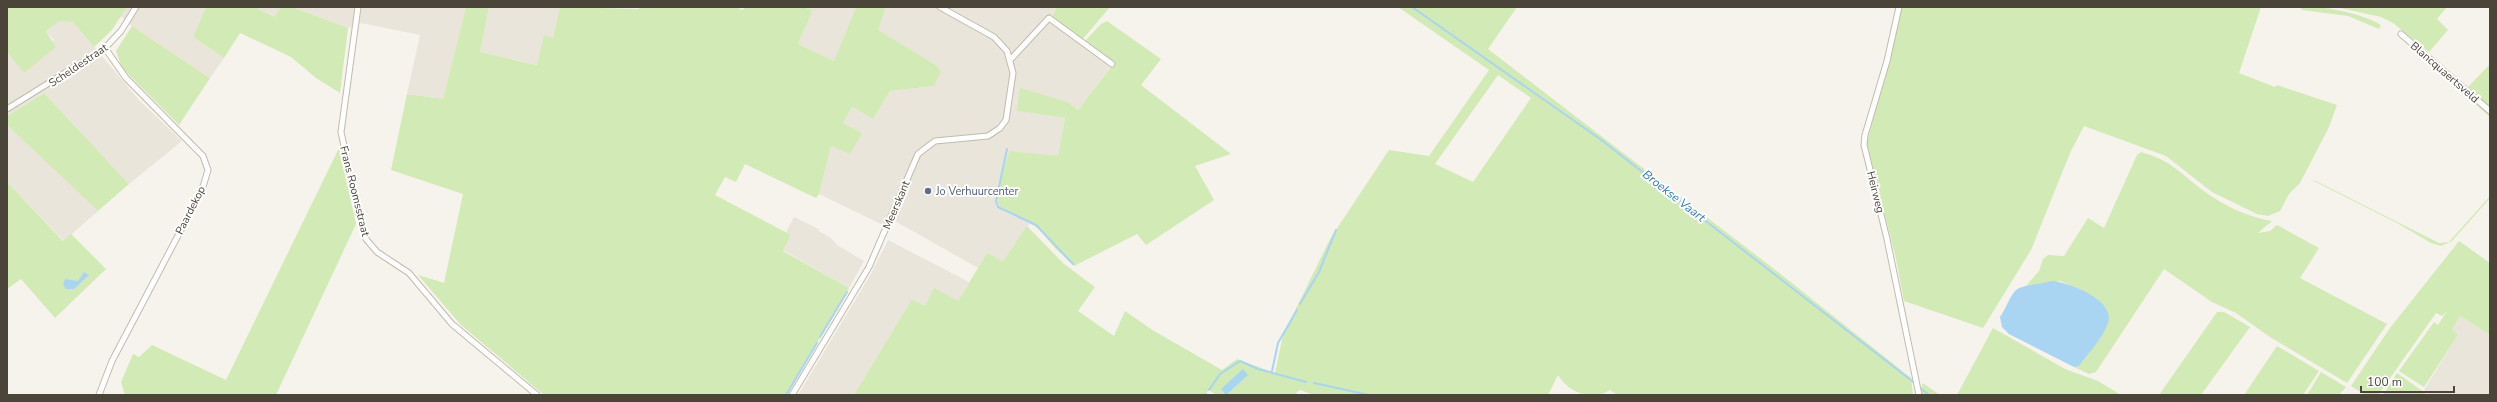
<svg xmlns="http://www.w3.org/2000/svg" width="2497" height="402" font-family="'Nunito Sans',sans-serif">
<style>
.residential{fill:#eae5da}
.green{fill:#d2eab5;fill-rule:evenodd}
.water{fill:#a9d4f2}
.lines{fill:none;stroke-linecap:round;stroke-linejoin:round}
.stream{stroke:#a9d4f2;stroke-width:2}
.minor-casing{stroke:#c2bbae;stroke-width:7}
.minor{stroke:#fff;stroke-width:5}
.service-dot{fill:#5c6f8a;stroke:#fff;stroke-width:1.5}
.labels{text-anchor:middle;stroke-width:4;stroke-linejoin:round;paint-order:stroke}
.street-label{font-size:11px;fill:#4b4439;stroke:#fff}
.service-label{font-size:11px;fill:#4e5e75;stroke:#fff;text-anchor:start}
.water-label{font-size:12px;font-style:italic;fill:#2e7ab2;stroke:#fff}
</style>
<rect width="100%" height="100%" fill="#f6f3ec"/>
<!-- residential -->
<path class="residential" d="M 127,7 L 206,7 L 193,37 L 224,58 L 210,78 L 132,26 L 121,16 Z
M 255,7 L 281,7 L 276,17 Z
M 292,7 L 466,7 L 443,99 L 407,94 L 420,35 L 361,23 L 348,28 Z
M 489,7 L 560,7 L 553,38 L 544,36 L 538,65 L 480,52 Z
M 802,7 L 856,7 L 834,61 L 798,44 L 813,10 Z
M 886,7 L 1057,7 L 1050,19 L 1113,63 L 1078,110 L 1068,102 L 1018,111 L 1065,118 L 1058,157 L 1010,151 L 1001,207 L 1030,223 L 1003,261 L 987,253 L 978,268 L 895,221 L 883,225 L 819,194 L 831,145 L 862,133 L 843,123 L 852,107 L 873,119 L 890,91 L 934,86 L 936,65 L 877,30 Z
M 59,21 L 73,22 L 139,100 L 182,141 L 129,184 L 44,93 L 7,116 L 7,52 L 24,73 L 54,40 L 46,31 Z
M 7,125 L 98,211 L 64,241 L 7,182 Z
M 794,217 L 819,229 L 819,231 L 831,238 L 837,245 L 864,261 L 849,288 L 783,250 L 791,235 L 786,232 Z
M 888,240 L 969,282 L 958,301 L 925,306 L 912,299 L 854,395 L 798,395 L 872,272 Z
M 2460,316 L 2490,335 L 2490,395 L 2431,395 L 2424,390 L 2458,335 L 2452,330 Z"/>
<!-- green -->
<path class="green" d="M 7,7 L 127,7 L 112,30 L 94,47 L 73,22 L 59,21 L 46,31 L 56,47 L 24,73 L 7,52 Z
M 206,7 L 255,7 L 275,17 L 281,7 L 292,7 L 348,28 L 340,93 L 316,78 L 291,57 L 240,33 L 224,58 L 193,37 Z
M 466,7 L 489,7 L 480,52 L 537,65 L 544,35 L 553,38 L 560,7 L 639,9 L 639,7 L 735,7 L 743,10 L 745,7 L 802,7 L 813,10 L 798,44 L 834,61 L 856,7 L 886,7 L 878,30 L 936,65 L 941,71 L 934,86 L 890,91 L 873,119 L 852,107 L 843,123 L 862,133 L 850,154 L 831,146 L 819,194 L 816,198 L 745,164 L 736,182 L 725,177 L 715,195 L 791,235 L 783,251 L 849,288 L 787,395 L 544,395 L 461,325 L 418,275 L 444,283 L 463,194 L 391,170 L 407,94 L 443,99 Z
M 1057,7 L 1110,7 L 1082,40 L 1050,20 Z
M 1398,7 L 1517,7 L 1488,49 L 1778,272 L 1911,378 L 1913,395 L 1617,395 L 1610,390 C 1592,402 1569,393 1558,375 L 1548,395 L 1314,395 L 1300,390 L 1294,395 L 1216,395 L 1209,390 L 1204,395 L 854,395 L 912,299 L 925,306 L 934,288 L 958,301 L 987,253 L 1003,261 L 1027,226 L 1064,264 L 1095,287 L 1078,311 L 1114,336 L 1125,311 L 1154,331 L 1222,370 L 1237,359 L 1275,373 L 1283,335 L 1330,239 L 1389,150 L 1429,156 L 1489,70 ZM 1498,75 L 1531,98 L 1473,182 L 1435,164 Z
M 1902,7 L 2261,7 L 2239,73 L 2275,87 L 2277,85 L 2337,105 L 2329,127 L 2300,183 L 2289,194 L 2280,211 L 2268,216 L 2257,214 L 2212,192 L 2166,156 L 2084,126 L 2070,153 L 2031,250 L 1983,328 L 1904,301 L 1896,259 L 1867,143 Z
M 2300,7 C 2320,5 2362,13 2381,25 L 2379,29 L 2348,16 L 2302,10 Z
M 2336,7 L 2447,7 L 2437,19 L 2448,30 L 2429,52 L 2393,23 L 2381,17 Z
M 1107,21 L 1161,59 L 1141,85 L 1231,154 L 1195,166 L 1214,200 L 1146,245 L 1137,234 L 1074,266 L 1055,248 L 1038,228 L 1001,207 C 991,194 1005,166 1010,151 L 1058,156 L 1065,118 L 1017,111 L 1020,88 L 1068,102 L 1078,110 L 1113,64 L 1084,42 L 1101,24 Z
M 132,26 L 210,78 L 179,125 L 122,68 L 116,51 Z
M 2426,61 L 2490,114 L 2490,117 Z
M 2490,64 L 2490,108 L 2467,88 Z
M 44,93 L 129,184 L 98,211 L 7,125 L 7,116 Z
M 339,148 L 356,224 L 276,395 L 125,395 L 121,382 L 133,354 L 139,357 L 152,345 L 226,380 Z
M 2141,152 C 2173,161 2179,173 2204,191 C 2224,206 2248,217 2272,221 L 2258,233 L 2270,231 L 2277,225 L 2319,248 L 2300,278 L 2387,324 L 2347,383 L 2270,337 L 2236,313 L 2212,302 L 2164,269 L 2096,372 L 2089,374 L 2074,367 L 2079,366 L 2082,290 L 2060,281 L 2026,286 L 2039,271 L 2043,259 L 2048,255 L 2064,256 L 2088,218 L 2104,228 L 2137,155 Z
M 2310,179 L 2316,181 L 2439,243 L 2449,242 L 2490,196 L 2490,198 L 2452,241 L 2441,246 L 2431,243 L 2399,224 Z
M 7,182 L 63,241 L 71,234 L 106,269 L 55,318 L 21,279 L 7,289 Z
M 2459,241 L 2490,263 L 2490,335 L 2460,316 L 2452,330 L 2458,335 L 2424,387 L 2399,371 L 2434,322 L 2438,325 L 2447,311 L 2442,316 L 2436,313 L 2378,395 L 2365,395 L 2351,386 L 2390,328 Z
M 2217,312 L 2224,312 L 2250,327 L 2201,395 L 2159,395 Z
M 1993,328 L 2065,369 L 2098,381 L 2121,395 L 1957,395 Z
M 2277,346 L 2319,371 L 2303,395 L 2244,395 Z
M 2321,372 L 2346,387 L 2339,395 L 2307,395 Z
M 2397,373 L 2428,395 L 2383,395 Z
M 1922,384 L 1924,384 L 1940,395 L 1922,395 Z"/>
<!-- water -->
<path class="water" d="M 84,272 L 89,275 L 74,289 L 66,289 L 63,284 L 65,279 L 78,281 Z
M 2052,281 C 2068,282 2116,300 2108,323 C 2103,338 2088,353 2079,366 L 2074,367 L 2009,334 L 2002,327 L 2000,317 C 2006,309 2009,297 2016,290 C 2021,285 2043,284 2052,281 Z
M 1243,369 L 1248,375 L 1226,395 L 1221,389 Z"/>
<g class="lines">
<!-- stream -->
<path class="stream" d="M 1412,7 L 1600,139 L 1916,384
M 1007,149 L 996,201 L 998,207 L 1036,225 L 1073,264
M 1300,304 L 1319,272 L 1336,230
M 820,337 L 847,292
M 1272,371 L 1278,343 L 1297,310
M 1314,383 L 1369,395
M 1919,387 L 1929,395
M 1209,390 L 1220,374 L 1240,361 L 1258,369 L 1306,382
M 786,395 L 817,343
M 1205,395 L 1206,394"/>
<defs>
<path id="minor" d="M 358,7 L 341,132 L 358,212 L 366,239 L 377,252 L 409,273 L 452,324 L 537,395
M 1899,7 L 1887,61 L 1865,135 L 1864,145 L 1887,239 L 1919,395
M 2401,34 L 2490,111
M 1011,59 L 1049,18 L 1112,64
M 7,109 L 105,48 L 121,31 L 136,7
M 99,395 L 112,361 L 202,190 L 208,170 L 203,156 L 126,78 L 105,48
M 792,395 L 869,267 L 918,154 L 935,141 L 988,136 L 1000,128 L 1006,120 L 1013,73 L 1007,51 L 994,37 L 940,7"/>
</defs>
<!-- minor casing -->
<use href="#minor" class="minor-casing"/>
<!-- minor -->
<use href="#minor" class="minor"/>
</g>
<!-- markers -->
<circle class="service-dot" cx="928" cy="191" r="4"/>
<g class="labels">
<!-- street labels -->
<g class="street-label">
<text transform="translate(78 65) rotate(-34)" y="4">Scheldestraat</text>
<text transform="translate(2445 72) rotate(41)" y="4">Blancquaertsveld</text>
<text transform="translate(355 191) rotate(76)" y="4">Frans Roomsstraat</text>
<text transform="translate(1876 192) rotate(76)" y="4">Heirweg</text>
<text transform="translate(896 205) rotate(-67)" y="4">Meerskant</text>
<text transform="translate(190 210) rotate(-63)" y="4">Paardekop</text>
</g>
<!-- service labels -->
<g class="service-label">
<text x="936" y="195">Jo Verhuurcenter</text>
</g>
<!-- water labels -->
<g class="water-label">
<text transform="translate(1674 196) rotate(38)" y="4">Broekse Vaart</text>
</g>
</g>
<!-- border -->
<rect width="2497" height="402" fill="none" stroke="#4b4439" stroke-width="16"/>
<!-- scale -->
<path d="M2361 386v6h93v-6" fill="none" stroke="#4b4439" stroke-width="2"/>
<text x="2367" y="386" font-size="12" fill="#4b4439" stroke="#ffffff" stroke-width="3" paint-order="stroke">100 m</text>
</svg>
